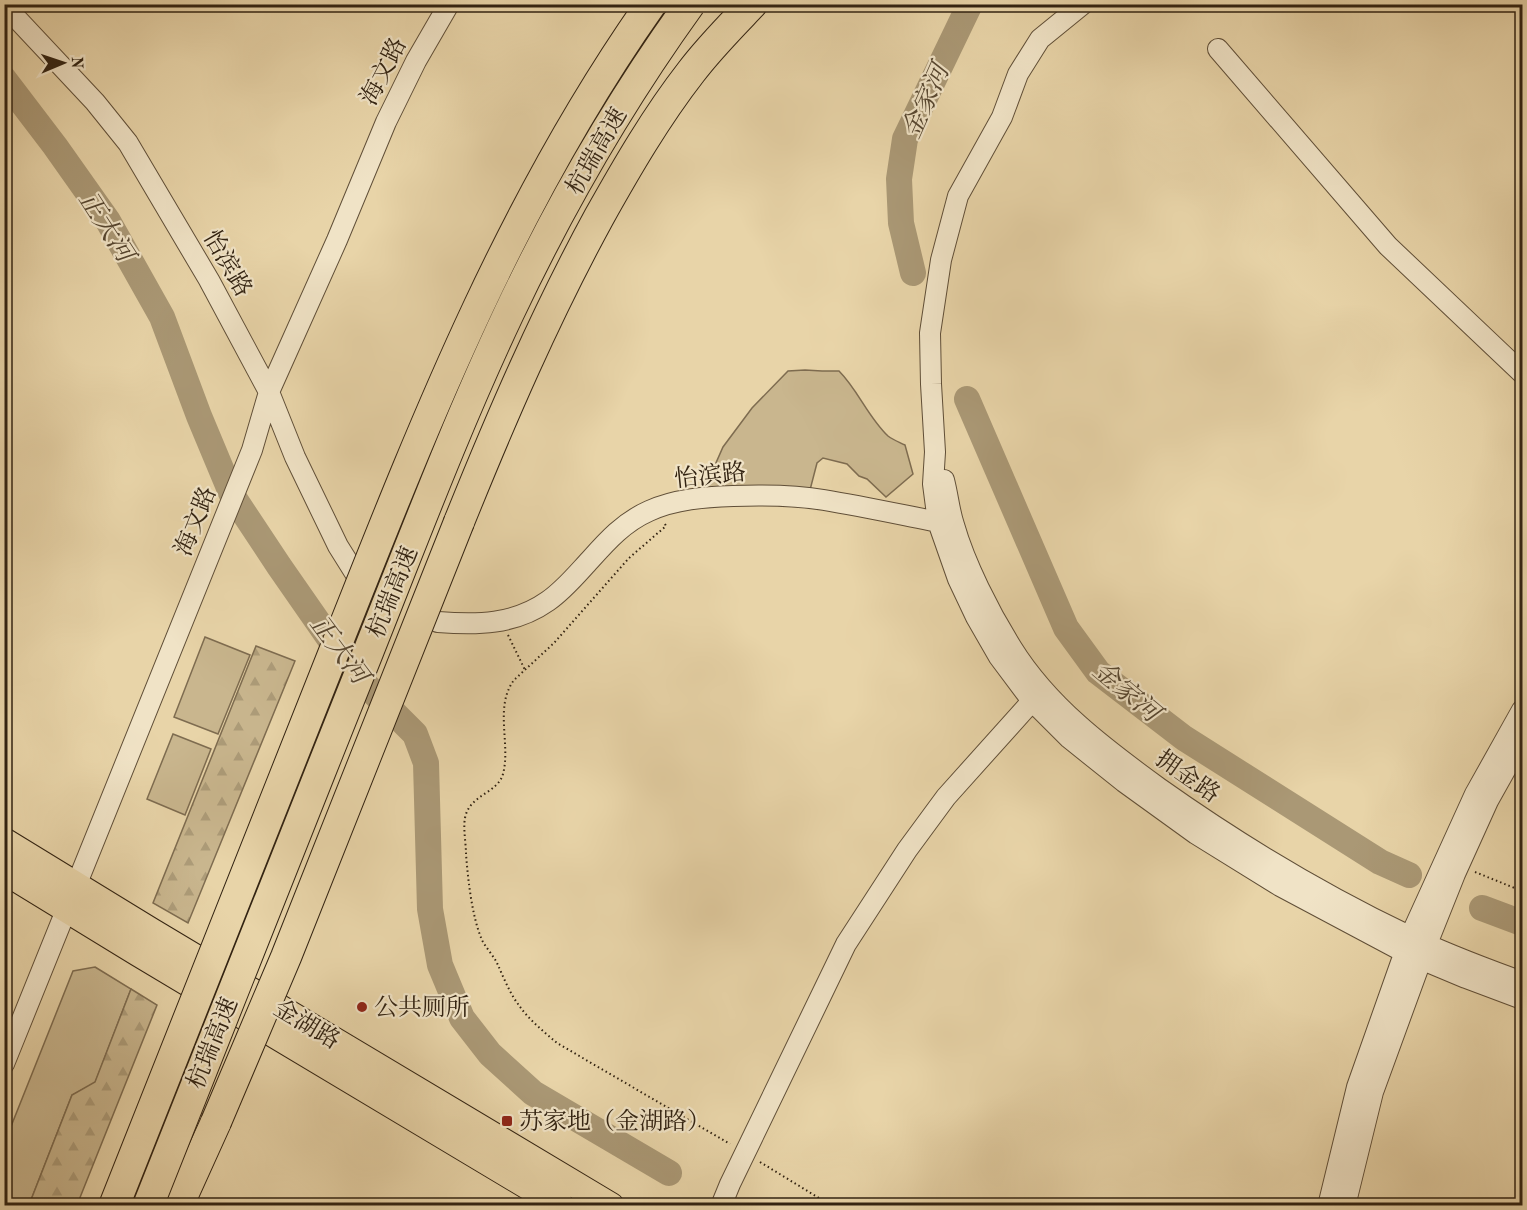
<svg xmlns="http://www.w3.org/2000/svg" width="1527" height="1210" font-family="'Old Standard TT','Noto Serif SC',serif">
<style>
.green{fill:#c9b68e;stroke:#7e6c50;stroke-width:1.5}
.forest{fill:url(#forest-firs);stroke:#7e6c50;stroke-width:1.5}
.lines{fill:none;stroke-linecap:round;stroke-linejoin:round}
.river{stroke:#aa9875;stroke-width:26}
.minor-casing{stroke:#604f38;stroke-width:22}
.major-casing{stroke:#322312;stroke-width:28}
.highway-casing{stroke:#322312;stroke-width:32}
.path{stroke:#322312;stroke-width:2;stroke-dasharray:1.5 3;stroke-linecap:butt}
.minor{stroke:#f0e3c6;stroke-width:20}
.major{stroke:#e8d4a8;stroke-width:26}
.highway{stroke:#e8d4a8;stroke-width:30}
.highway-bridge-casing{stroke:#322312;stroke-width:32;stroke-linecap:butt}
.highway-bridge{stroke:#e8d4a8;stroke-width:30}
.poi-dot{fill:#8f2418;stroke:#f0e3c6;stroke-width:2}
.labels{text-anchor:middle;stroke-width:4.5;stroke-linejoin:round;paint-order:stroke}
.street-label{font-size:24px;fill:#322312;stroke:#f0e3c6}
.poi-label{font-size:24px;fill:#322312;stroke:#f0e3c6;text-anchor:start}
.water-label{font-size:26px;font-style:italic;fill:#564630;stroke:#f0e3c6}
</style>
<defs>
<pattern id="forest-firs" width="22" height="20" patternUnits="userSpaceOnUse" patternTransform="scale(1.5)"><rect width="22" height="20" fill="#c9b68e"/><path d="M5 1l3.5 6h-7zM16 11l3.5 6h-7z" fill="#ad9c79"/></pattern>
</defs>
<rect width="100%" height="100%" fill="#e8d4a8"/>
<filter id="stains"><feTurbulence type="fractalNoise" baseFrequency=".00333" numOctaves="4"/><feColorMatrix values="0 0 0 0 .2 0 0 0 0 .09 0 0 0 0 .02 0 0 0 .5 -.17"/></filter>
<radialGradient id="worn" r=".72"><stop offset=".6" stop-color="#630" stop-opacity="0"/><stop offset="1" stop-color="#630" stop-opacity=".3"/></radialGradient>
<!-- green -->
<path class="green" d="M 805,370 L 822,371 L 839,371 C 858,390 868,417 888,436 C 893,440 899,442 905,445 L 913,474 L 886,497 L 867,479 L 859,476 L 847,464 L 823,458 L 817,463 L 810,490 L 704,490 L 723,447 L 752,408 L 788,371 Z
M 205,637 L 250,655 L 218,734 L 174,717 Z
M 173,734 L 211,749 L 185,815 L 147,799 Z
M 95,967 L 131,989 L 95,1083 L 72,1095 L 29,1205 L 5,1205 L 4,1144 L 73,971 Z"/>
<!-- forest -->
<path class="forest" d="M 256,646 L 295,661 L 188,923 L 153,903 Z
M 131,989 L 157,1005 L 77,1205 L 29,1205 L 72,1095 L 95,1082 Z"/>
<g class="lines">
<!-- river -->
<path class="river" d="M 4,79 L 55,146 L 108,221 L 162,317 L 199,416 L 232,495 L 279,566 L 352,671 L 415,734 L 426,763 L 430,909 L 440,965 L 462,1018 L 490,1054 L 533,1093 L 669,1173
M 913,273 L 901,223 L 899,179 L 905,139 L 970,4
M 967,399 L 1066,628 L 1098,672 L 1184,738 L 1380,862 L 1409,875
M 1482,908 L 1522,923"/>
<defs>
<path id="minor" d="M 1083,4 L 1040,39 L 1018,74 L 1002,117 L 958,196 L 941,260 L 930,333 L 931,384 L 935,452 L 933,484 L 938,522 L 958,579 L 976,617 L 999,657 L 1032,701 L 1069,738 L 1124,782 L 1196,834 L 1280,886 L 1404,952 L 1466,978 L 1522,999
M 4,5 L 95,102 L 128,143 L 209,280 L 269,392 L 295,457 L 338,546 L 358,578
M 1218,49 L 1388,246 L 1522,373
M 944,480 C 948,495 949,510 954,525 C 965,564 990,613 1012,648 C 1048,706 1104,748 1159,788 C 1238,844 1321,894 1409,936 C 1445,954 1484,968 1522,982
M 438,622 C 477,625 514,625 548,601 C 564,590 577,574 590,560 C 607,541 624,522 649,511 C 675,499 705,497 733,496 C 763,495 794,495 824,500 C 866,507 907,516 949,524
M 4,1064 L 252,450 L 269,392 L 337,240 L 386,122 L 416,61 L 449,4
M 721,1206 L 730,1184 L 846,944 L 907,850 L 946,797 L 1041,691
M 1328,1206 L 1357,1087 L 1410,937 L 1475,794 L 1522,710
M 1345,1206 L 1373,1092 L 1427,944 L 1455,874 L 1488,801 L 1522,740"/>
<path id="major" d="M 4,841 L 151,931 L 611,1206
M 4,871 L 138,953 L 561,1206"/>
<path id="highway" d="M 459,522 C 501,418 545,316 599,217 C 627,167 656,117 691,72 C 709,48 731,26 752,4
M 178,1206 L 216,1122"/>
</defs>
<!-- minor casing -->
<use href="#minor" class="minor-casing"/>
<!-- major casing -->
<use href="#major" class="major-casing"/>
<!-- highway casing -->
<use href="#highway" class="highway-casing"/>
<!-- path -->
<path class="path" d="M 665,524 L 666,526 L 629,558 L 554,643 L 514,680 C 494,707 511,744 503,774 C 498,793 469,795 465,818 C 463,829 466,843 466,854 C 468,880 472,917 482,940 C 486,948 493,955 497,963 C 503,976 509,992 518,1004 C 528,1019 543,1031 557,1043 L 730,1144
M 508,635 L 525,670
M 1475,872 L 1522,891
M 760,1162 L 832,1206"/>
<!-- minor -->
<use href="#minor" class="minor"/>
<!-- major -->
<use href="#major" class="major"/>
<!-- highway -->
<use href="#highway" class="highway"/>
<defs>
<path id="highway-bridge" d="M 216,1122 L 286,957 L 459,522
M 114,1206 C 189,1017 264,828 339,639 C 427,417 512,201 651,4
M 148,1206 C 222,1020 295,835 369,650 C 414,537 457,423 509,313 C 560,205 620,101 690,4"/>
</defs>
<!-- highway-bridge casing -->
<use href="#highway-bridge" class="highway-bridge-casing"/>
<!-- highway-bridge -->
<use href="#highway-bridge" class="highway-bridge"/>
</g>
<!-- markers -->
<g class="poi-dot">
<circle cx="362" cy="1007" r="6"/>
<rect x="501" y="1115" width="12" height="12" rx="3"/>
</g>
<g class="labels">
<!-- street labels -->
<g class="street-label">
<text transform="translate(383 71) rotate(-63)" y="8">海文路</text>
<text transform="translate(596 151) rotate(-60)" y="8">杭瑞高速</text>
<text transform="translate(228 263) rotate(60)" y="8">怡滨路</text>
<text transform="translate(710 475) rotate(-6)" y="8">怡滨路</text>
<text transform="translate(195 521) rotate(-68)" y="8">海文路</text>
<text transform="translate(392 592) rotate(-68)" y="8">杭瑞高速</text>
<text transform="translate(1188 776) rotate(35)" y="8">拥金路</text>
<text transform="translate(307 1024) rotate(31)" y="8">金湖路</text>
<text transform="translate(212 1043) rotate(-68)" y="8">杭瑞高速</text>
</g>
<!-- poi labels -->
<g class="poi-label">
<text x="374" y="1015">公共厕所</text>
<text x="519" y="1129">苏家地（金湖路）</text>
</g>
<!-- water labels -->
<g class="water-label">
<text transform="translate(925 101) rotate(-66)" y="9">金家河</text>
<text transform="translate(107 226) rotate(57)" y="9">正大河</text>
<text transform="translate(340 649) rotate(53)" y="9">正大河</text>
<text transform="translate(1127 691) rotate(40)" y="9">金家河</text>
</g>
</g>
<!-- margin -->
<rect width="1527" height="1210" fill="none" stroke="#e8d4a8" stroke-width="24"/>
<rect x="6" y="6" width="1515" height="1198" fill="none" stroke="#322312" stroke-width="3"/>
<rect x="12" y="12" width="1503" height="1186" fill="none" stroke="#322312" stroke-width="1.5"/>
<!-- north arrow -->
<g transform="translate(63 63) rotate(88)" stroke="#f0e3c6" stroke-width="4.5" paint-order="stroke">
<path d="M0-4.5L10 22L0 15L-10 22Z" fill="#322312"/>
<text y="-9" font-size="16" font-weight="bold" text-anchor="middle" fill="#322312">N</text>
</g>
<rect width="100%" height="100%" filter="url(#stains)"/>
<rect width="100%" height="100%" fill="url(#worn)"/>
</svg>
